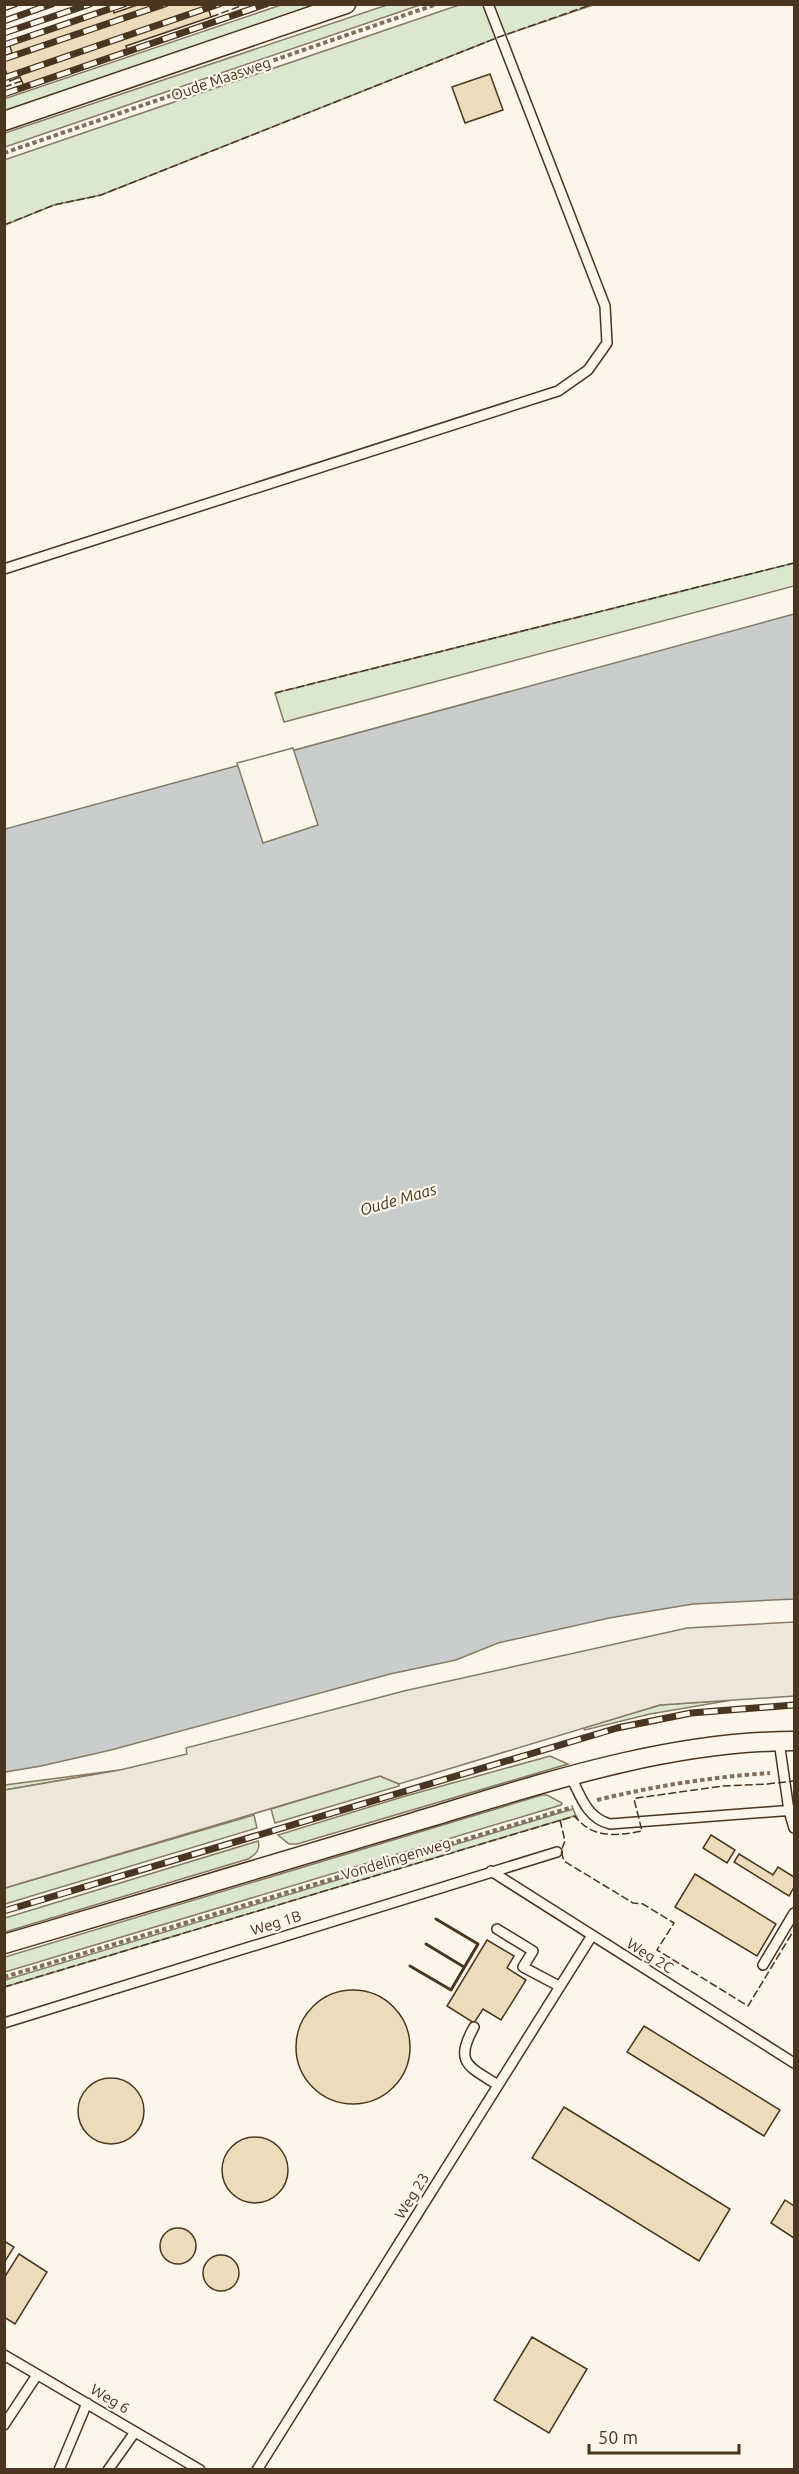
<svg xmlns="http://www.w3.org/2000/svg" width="799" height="2474" font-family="Ubuntu,sans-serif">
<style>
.green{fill:#dce7d0;stroke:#887966;stroke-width:1.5}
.parking{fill:#ede7d9;stroke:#887966;stroke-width:1.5}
.water{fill:#c9cecd;stroke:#887966;stroke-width:1.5}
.pier{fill:#fbf6e9;stroke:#887966;stroke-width:1.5}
.building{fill:#ecdcbc;stroke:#4a3520;stroke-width:1.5}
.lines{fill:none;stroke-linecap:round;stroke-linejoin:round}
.service-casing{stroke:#4a3520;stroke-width:12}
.minor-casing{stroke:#4a3520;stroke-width:21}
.path{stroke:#7f6f5c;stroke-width:4;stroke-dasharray:4.5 3;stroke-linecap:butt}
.service{stroke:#fbf6e9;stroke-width:9}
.minor{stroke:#fbf6e9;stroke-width:18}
.rail-casing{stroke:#4a3520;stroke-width:7}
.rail{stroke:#fbf6e9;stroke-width:4.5;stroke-dasharray:14;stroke-linecap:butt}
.fence{stroke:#4a3520;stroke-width:1.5;stroke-dasharray:8 3;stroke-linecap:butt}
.wall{stroke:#4a3520;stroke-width:3}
.labels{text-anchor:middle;stroke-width:4.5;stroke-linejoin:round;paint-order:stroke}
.street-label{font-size:15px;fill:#4a3520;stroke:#fbf6e9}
.water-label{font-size:16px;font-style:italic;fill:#4a3520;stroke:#fbf6e9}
</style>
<rect width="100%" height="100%" fill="#fbf6e9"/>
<!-- green -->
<path class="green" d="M 281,5 L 321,5 L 5,116 L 4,99 Z
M 387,5 L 420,5 L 5,147 L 5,133 Z
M 459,5 L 593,5 L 499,37 L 101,195 L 54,205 L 5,225 L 4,160 Z
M 794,563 L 794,586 L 284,722 L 275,693 Z
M 732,1700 L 650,1714 L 585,1730 L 583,1728 L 660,1705 Z
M 550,1756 L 568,1764 L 297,1844 L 289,1844 L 278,1835 L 402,1797 Z
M 120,1770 L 5,1790 L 5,1785 Z
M 380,1776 L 399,1784 L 399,1786 L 275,1823 L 271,1809 Z
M 542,1795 L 547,1795 L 562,1803 L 561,1805 L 5,1972 L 5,1957 Z
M 573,1809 L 578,1820 L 574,1816 L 5,1987 L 5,1980 Z
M 254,1815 L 257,1828 L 5,1904 L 5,1888 Z
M 258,1841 C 261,1850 255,1855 248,1859 L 5,1932 L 5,1918 Z"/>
<!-- parking -->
<path class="parking" d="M 794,1622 L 794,1696 L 660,1705 L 399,1784 L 380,1776 L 5,1888 L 5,1790 L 120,1770 L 187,1754 L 186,1748 L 404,1691 L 687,1628 Z"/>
<!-- water -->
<path class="water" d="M 794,614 L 794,1599 L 693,1604 L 609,1618 L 498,1643 L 456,1660 L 390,1674 L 111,1750 L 41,1766 L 5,1772 L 5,829 Z"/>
<!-- pier -->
<path class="pier" d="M 293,748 L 318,825 L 263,843 L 237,763 Z"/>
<!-- building -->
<path class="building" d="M 140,4 L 207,4 L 211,17 L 126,46 L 128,51 L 24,86 L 20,77 L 10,81 L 4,67 L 4,56 L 12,53 L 9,43 L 113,8 L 114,13 Z
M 490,74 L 503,110 L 465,123 L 452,87 Z
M 711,1835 L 735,1850 L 727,1863 L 703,1848 Z
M 739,1854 L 773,1875 L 778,1867 L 794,1877 L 794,1887 L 789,1896 L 734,1862 Z
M 695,1874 L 776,1924 L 757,1956 L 675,1907 Z
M 487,1940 L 514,1956 L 507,1968 L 526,1980 L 501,2020 L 483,2009 L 474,2023 L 447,2006 Z
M296 2047a57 57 0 1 1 114 0a57 57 0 1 1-114 0Z
M 644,2026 L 780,2110 L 764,2136 L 627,2052 Z
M78 2111a33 33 0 1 1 66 0a33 33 0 1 1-66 0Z
M 564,2107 L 730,2209 L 699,2261 L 532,2158 Z
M222 2170a33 33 0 1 1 66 0a33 33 0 1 1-66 0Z
M 785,2200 L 794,2206 L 794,2238 L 771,2223 Z
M160 2246a18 18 0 1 1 36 0a18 18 0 1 1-36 0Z
M 4,2241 L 14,2247 L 4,2263 Z
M 19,2254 L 47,2272 L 15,2324 L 4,2317 L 4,2278 Z
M203 2273a18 18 0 1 1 36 0a18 18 0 1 1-36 0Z
M 532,2337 L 587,2369 L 549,2433 L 494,2400 Z"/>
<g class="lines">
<defs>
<path id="service" d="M 4,569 L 558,391 L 588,370 L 607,343 L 605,306 L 488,4
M 779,1741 L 789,1811 L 794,1828
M 571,1777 C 581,1797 587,1818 610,1824 L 794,1810
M 491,1871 L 794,2063
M 497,1929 L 533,1951 L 523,1967 L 559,1986
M 763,1965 L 794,1913
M 4,2023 L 557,1852
M 474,2027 C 454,2063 468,2066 498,2085
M 4,2355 L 200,2470
M 4,2425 L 37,2375
M 59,2470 L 87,2403
M 108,2470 L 135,2432
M 257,2470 L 591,1937"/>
<path id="minor" d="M 4,121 L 346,4
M 4,1944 C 141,1904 277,1863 414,1822 C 537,1785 665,1741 794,1741"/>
</defs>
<!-- service casing -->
<use href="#service" class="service-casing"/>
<!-- minor casing -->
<use href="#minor" class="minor-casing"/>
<!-- path -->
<path class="path" d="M 4,153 L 437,4
M 597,1800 C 655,1786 711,1777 770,1773
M 4,1977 L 573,1807"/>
<!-- service -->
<use href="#service" class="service"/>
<!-- minor -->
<use href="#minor" class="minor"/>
<defs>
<path id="rail" d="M 4,8 L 15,4
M 4,21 L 52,4
M 4,33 L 90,4
M 4,45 L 124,4
M 4,59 L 165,4
M 4,78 L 219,4
M 4,94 L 266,4
M 4,1911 L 617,1728 L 691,1713 L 794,1705"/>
</defs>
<!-- rail casing -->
<use href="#rail" class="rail-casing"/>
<!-- rail -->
<use href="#rail" class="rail"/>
<!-- fence -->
<path class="fence" d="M 211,17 L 246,4
M 4,87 L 22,81
M 4,225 L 54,205 L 101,195 L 499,37 L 593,4
M 275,693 L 794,563
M 767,1784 L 794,1781
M 560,1820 L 565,1841 L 561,1851 L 564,1861 L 633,1903 L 643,1904 L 674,1923 L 657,1950 L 748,2006 L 794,1930
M 4,1987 L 575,1816 C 592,1839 616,1836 642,1831 L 634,1799 L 637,1798 L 723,1786 L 770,1784"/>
<!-- wall -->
<path class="wall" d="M 426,1944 L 464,1967
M 410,1966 L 451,1990 L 478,1944 L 436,1919"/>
</g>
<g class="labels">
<!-- street labels -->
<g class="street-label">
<text transform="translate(221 79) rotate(-19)" y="5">Oude Maasweg</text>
<text transform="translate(396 1859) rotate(-17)" y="5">Vondelingenweg</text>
<text transform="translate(276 1923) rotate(-17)" y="5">Weg 1B</text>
<text transform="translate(650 1956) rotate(32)" y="5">Weg 2C</text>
<text transform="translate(412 2196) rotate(-58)" y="5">Weg 23</text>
<text transform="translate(110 2399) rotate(31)" y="5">Weg 6</text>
</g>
<!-- water labels -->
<g class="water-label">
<text transform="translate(398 1199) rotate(-16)" y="6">Oude Maas</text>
</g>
</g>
<!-- border -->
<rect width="799" height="2474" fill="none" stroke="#4a3520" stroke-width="12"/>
<!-- scale -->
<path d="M589 2444v9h150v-9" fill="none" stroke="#4a3520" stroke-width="3"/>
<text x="598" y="2444" font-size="18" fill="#4a3520" stroke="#fbf6e9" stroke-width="4.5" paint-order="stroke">50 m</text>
</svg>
